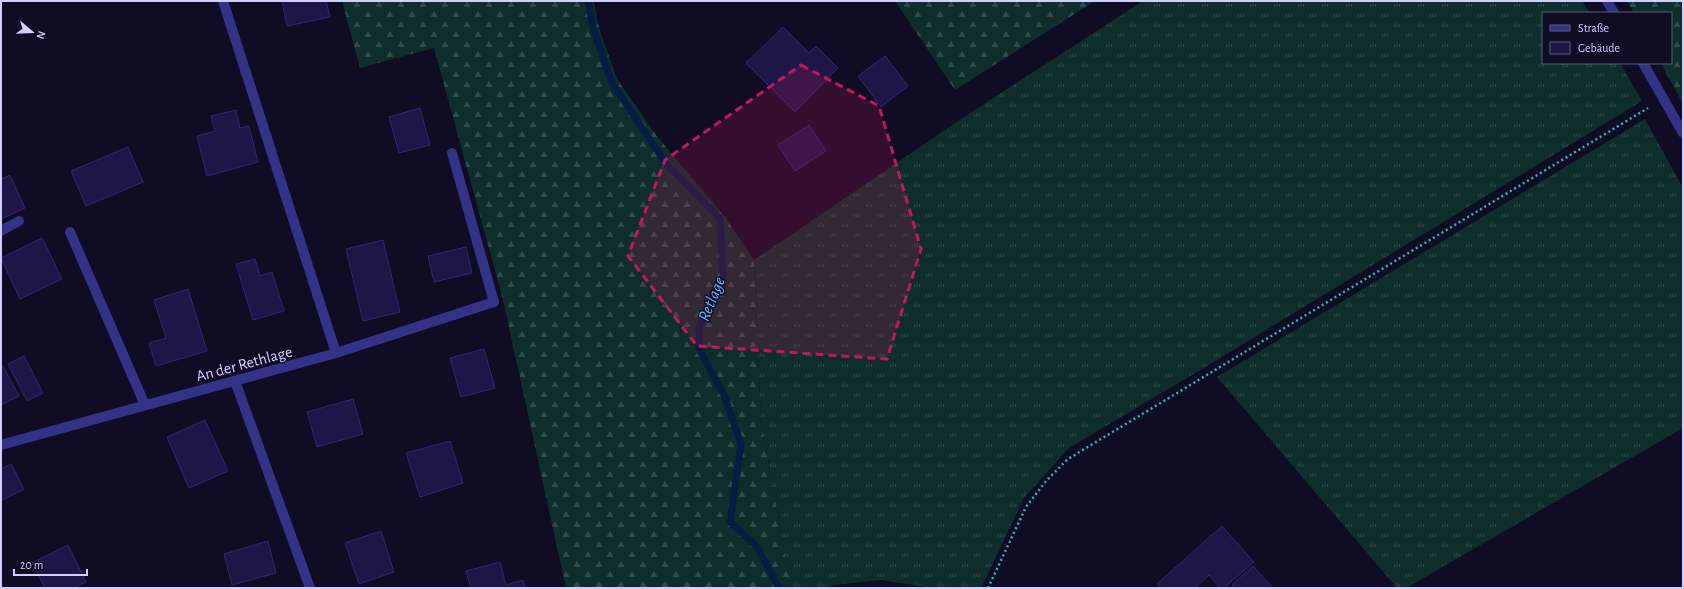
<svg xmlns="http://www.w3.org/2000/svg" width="1684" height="589" font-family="'Alegreya Sans',sans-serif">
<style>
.grass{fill:url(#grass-tufts)}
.forest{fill:url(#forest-firs)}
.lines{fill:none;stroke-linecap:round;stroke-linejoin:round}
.stream{stroke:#051d43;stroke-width:7}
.building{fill:#1e1646;stroke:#332674}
.path{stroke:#23beb0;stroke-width:2.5;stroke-dasharray:2 3;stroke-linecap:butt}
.lane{stroke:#333286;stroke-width:10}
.street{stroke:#333286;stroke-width:10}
.marked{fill:#c2185b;fill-opacity:0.2;stroke:#c2185b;stroke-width:3;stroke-dasharray:8 5;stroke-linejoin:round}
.labels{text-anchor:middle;stroke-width:3;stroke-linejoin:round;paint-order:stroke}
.street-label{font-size:16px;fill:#d2ceff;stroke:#0f0c23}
.water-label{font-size:17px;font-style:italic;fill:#5cb8ff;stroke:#0f0c23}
</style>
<defs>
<pattern id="grass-tufts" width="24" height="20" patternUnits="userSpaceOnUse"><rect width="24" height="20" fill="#0e2e2c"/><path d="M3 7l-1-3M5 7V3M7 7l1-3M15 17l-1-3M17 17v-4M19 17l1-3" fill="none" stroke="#304b4c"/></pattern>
<pattern id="forest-firs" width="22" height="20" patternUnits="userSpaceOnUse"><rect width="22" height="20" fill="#0e2e2c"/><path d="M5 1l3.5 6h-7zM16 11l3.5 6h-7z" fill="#304b4c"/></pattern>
</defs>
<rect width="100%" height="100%" fill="#0f0c23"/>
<!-- grass -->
<path class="grass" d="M 1143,1 L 1582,1 L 1590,13 L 1543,13 L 1543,63 L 1620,63 L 1642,101 L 1207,366 L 1069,448 L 1024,498 L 981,588 L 934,588 L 880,580 L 833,585 L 826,588 L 791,588 L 761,420 L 754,260 L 970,113 Z
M 1645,119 L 1683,188 L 1683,428 L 1406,588 L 1397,588 L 1217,377 Z"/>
<!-- forest -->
<path class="forest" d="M 342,1 L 594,1 L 598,25 L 617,79 L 656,135 L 725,217 L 754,260 L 761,420 L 791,588 L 566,588 L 503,300 L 434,48 L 360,68 Z
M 895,1 L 1095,1 L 955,90 Z
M 1627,1 L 1683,1 L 1683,104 L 1661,63 L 1671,63 L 1671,13 L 1634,13 Z"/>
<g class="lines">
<!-- stream -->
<path class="stream" d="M 588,1 L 593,28 L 612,83 L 667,165 L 720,218 L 723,277 L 699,327 L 699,349 L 724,395 L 741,444 L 730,522 L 758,548 L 779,588"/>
</g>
<!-- building -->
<path class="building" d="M 282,1 L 326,1 L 330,17 L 287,26 Z
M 783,27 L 809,53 L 816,46 L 838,68 L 795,112 L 746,63 Z
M 885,56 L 908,86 L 881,107 L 858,76 Z
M 420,108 L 430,145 L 399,153 L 389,117 Z
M 236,110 L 240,128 L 249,126 L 258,162 L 207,176 L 197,136 L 215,131 L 211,116 Z
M 809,125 L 826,151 L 795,171 L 778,145 Z
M 128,147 L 143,182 L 86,206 L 71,171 Z
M 10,175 L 25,208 L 1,219 L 1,179 Z
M 42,238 L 62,279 L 20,299 L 1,258 Z
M 383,240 L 400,312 L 363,321 L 346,249 Z
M 466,247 L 472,273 L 434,282 L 428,256 Z
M 255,259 L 260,276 L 272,272 L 284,311 L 253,320 L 236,264 Z
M 188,289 L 207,351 L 156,366 L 149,343 L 166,338 L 154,300 Z
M 484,349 L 495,388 L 461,397 L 450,358 Z
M 24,356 L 43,393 L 27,401 L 8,364 Z
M 3,366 L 19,396 L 1,405 L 1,367 Z
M 353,399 L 363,434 L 317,447 L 307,412 Z
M 205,420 L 228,471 L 189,488 L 167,437 Z
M 450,441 L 463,483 L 420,497 L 406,453 Z
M 11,464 L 24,489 L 1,501 L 1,469 Z
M 1222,526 L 1254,562 L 1224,588 L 1220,588 L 1209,575 L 1195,588 L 1161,588 L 1157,584 Z
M 381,531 L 394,572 L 359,584 L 345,543 Z
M 268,541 L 276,573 L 232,585 L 224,554 Z
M 68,545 L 86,582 L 73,588 L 45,588 L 32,563 Z
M 500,562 L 506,585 L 523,580 L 525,588 L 471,588 L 466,571 Z
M 1253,566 L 1273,588 L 1235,588 L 1232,585 Z"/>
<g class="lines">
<!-- path -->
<path class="path" d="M 988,588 L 1026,507 L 1046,481 L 1068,459 L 1648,108"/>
<!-- lane -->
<path class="lane" d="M 223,1 L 336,353
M 452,153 L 494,302
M 1,231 L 19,221
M 70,232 L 145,405"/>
<!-- street -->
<path class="street" d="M 1607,1 L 1614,13
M 1643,63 L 1683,133
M 235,381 L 310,588
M 1,445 L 336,353 L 494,302"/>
</g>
<!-- marked area -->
<path class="marked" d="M 801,65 L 879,106 L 921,249 L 887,359 L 697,346 L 628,256 L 665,160 Z"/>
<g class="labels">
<!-- street labels -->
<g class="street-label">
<text transform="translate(244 363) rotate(-15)" y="6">An der Rethlage</text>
</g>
<!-- water labels -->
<g class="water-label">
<text transform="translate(711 299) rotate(-68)" y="6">Retlage</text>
</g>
</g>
<!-- border -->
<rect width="1684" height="589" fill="none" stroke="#d2ceff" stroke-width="4"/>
<!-- legend -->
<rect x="1542" y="12" width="130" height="52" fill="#0f0c23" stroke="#5d5a7b"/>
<rect x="1550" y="25" width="20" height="6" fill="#333286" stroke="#5d5a7b"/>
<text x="1578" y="32" font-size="12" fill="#d2ceff">Straße</text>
<rect x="1550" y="42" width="20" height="12" fill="#1e1646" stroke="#5d5a7b"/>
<text x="1578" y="52" font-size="12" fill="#d2ceff">Gebäude</text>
<!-- north arrow -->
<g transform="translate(32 32) rotate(109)" stroke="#0f0c23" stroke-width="3" paint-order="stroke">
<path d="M0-3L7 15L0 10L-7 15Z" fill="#d2ceff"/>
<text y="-6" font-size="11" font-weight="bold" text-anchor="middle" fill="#d2ceff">N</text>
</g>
<!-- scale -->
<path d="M14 569v6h73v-6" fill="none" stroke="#d2ceff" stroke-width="2"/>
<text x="20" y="569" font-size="12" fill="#d2ceff" stroke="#0f0c23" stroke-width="3" paint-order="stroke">20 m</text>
</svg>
